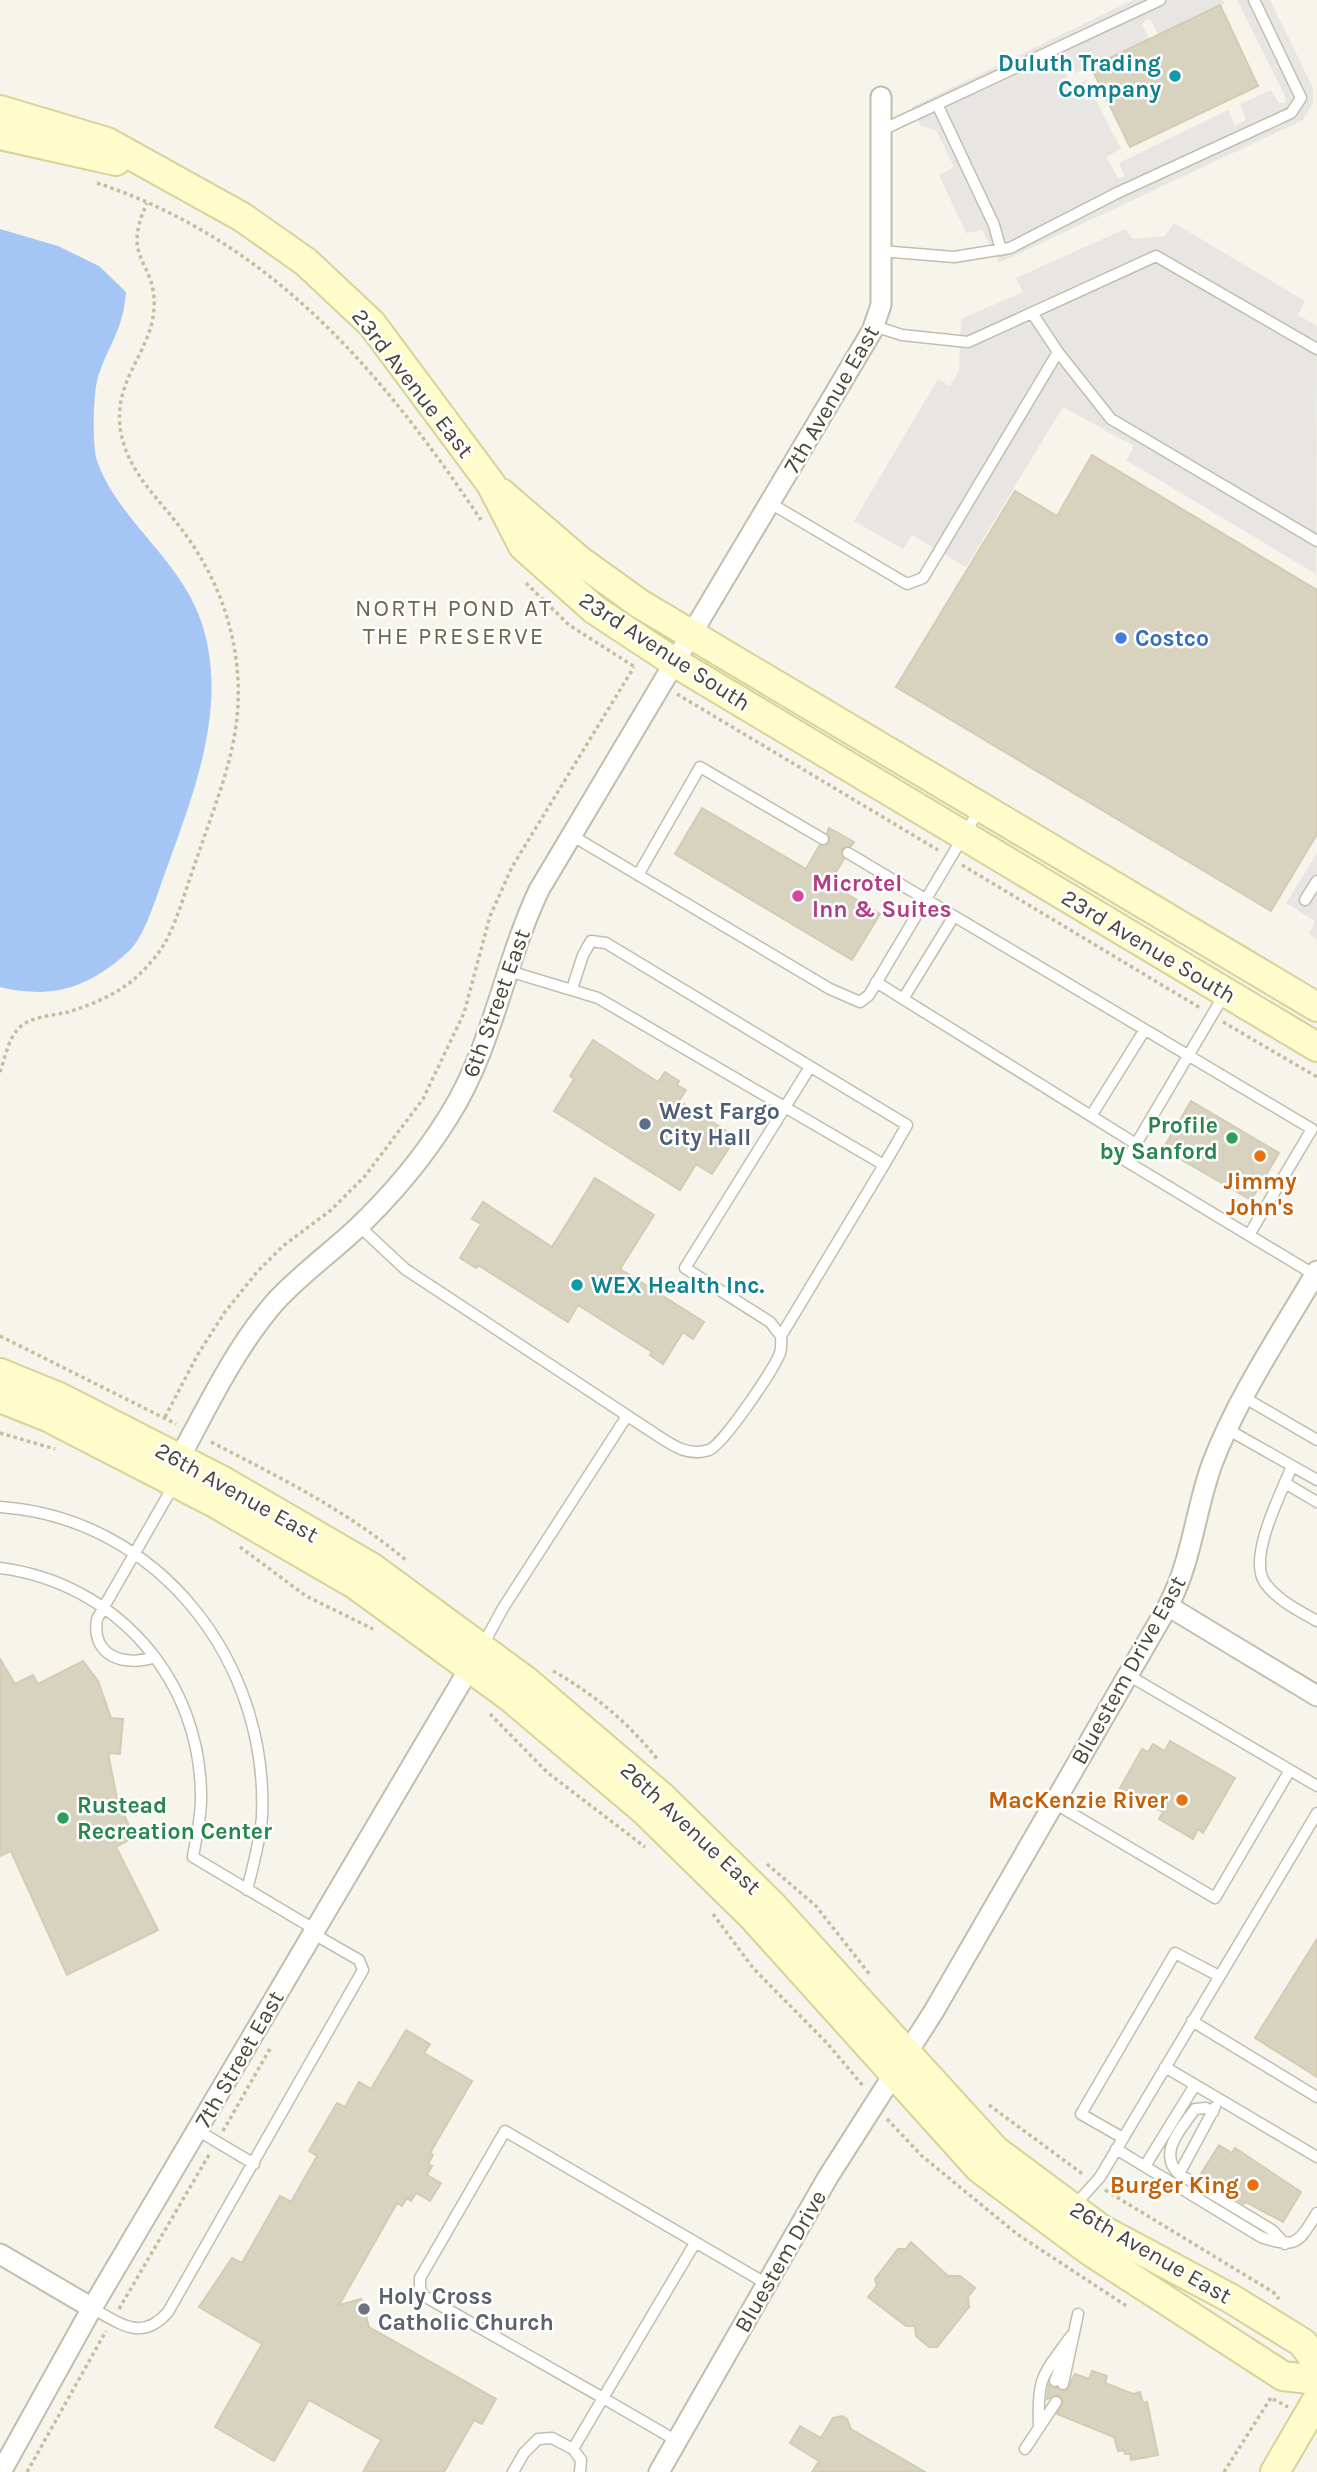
<svg xmlns="http://www.w3.org/2000/svg" width="1317" height="2472" font-family="Karla,sans-serif">
<style>
.parking{fill:#e7e6e2}
.water{fill:#a5c6f4}
.building{fill:#d8d3bf;stroke:#d3ccb2;stroke-width:2}
.lines{fill:none;stroke-linecap:round;stroke-linejoin:round}
.lane-casing{stroke:#c2beac;stroke-width:13}
.street-casing{stroke:#c2beac;stroke-width:23}
.secondary-casing{stroke:#d8d299;stroke-width:32}
.path{stroke:#c5be9d;stroke-width:3.5;stroke-dasharray:3.5 3.5;stroke-linecap:butt}
.lane{stroke:#fff;stroke-width:10}
.street{stroke:#fff;stroke-width:19}
.secondary{stroke:#fffccc;stroke-width:28}
.culture-dot{fill:#0f9aa8;stroke:#fff;stroke-width:2.5}
.shop-dot{fill:#3f7fe0;stroke:#fff;stroke-width:2.5}
.hotel-dot{fill:#d1479c;stroke:#fff;stroke-width:2.5}
.service-dot{fill:#5c6f8a;stroke:#fff;stroke-width:2.5}
.leisure-dot{fill:#2e9e5b;stroke:#fff;stroke-width:2.5}
.food-dot{fill:#e8710a;stroke:#fff;stroke-width:2.5}
.worship-dot{fill:#6b7280;stroke:#fff;stroke-width:2.5}
.labels{text-anchor:middle;stroke-width:5;stroke-linejoin:round;paint-order:stroke}
.culture-label{font-size:23px;font-weight:bold;fill:#0d838f;stroke:#fff;text-anchor:end}
.street-label{font-size:23px;fill:#4b4738;stroke:#fff}
.shop-label{font-size:23px;font-weight:bold;fill:#366cbe;stroke:#fff;text-anchor:start}
.hotel-label{font-size:23px;font-weight:bold;fill:#b23c85;stroke:#fff;text-anchor:start}
.service-label{font-size:23px;font-weight:bold;fill:#4e5e75;stroke:#fff;text-anchor:start}
.leisure-label{font-size:23px;font-weight:bold;fill:#27864d;stroke:#fff;text-anchor:end}
.food-label{font-size:23px;font-weight:bold;fill:#c56008;stroke:#fff;text-anchor:end}
.worship-label{font-size:23px;font-weight:bold;fill:#5b616d;stroke:#fff;text-anchor:start}
.neighbourhood-label{font-size:24px;letter-spacing:2px;fill:#6e674e;stroke:#fff}
</style>
<rect width="100%" height="100%" fill="#f6f4eb"/>
<!-- parking -->
<path class="parking" d="M 1133,0 L 1223,0 L 1225,3 L 1158,35 L 1151,20 L 1146,20 L 1142,24 L 1149,39 L 1076,73 L 1068,59 L 1060,64 L 1073,86 L 1086,80 L 1121,149 L 1106,157 L 1118,178 L 1125,177 L 1119,163 L 1228,110 L 1235,126 L 1246,120 L 1240,104 L 1271,90 L 1279,103 L 1285,103 L 1286,98 L 1237,0 L 1270,0 L 1313,88 L 1313,103 L 1303,120 L 999,263 L 982,230 L 966,233 L 939,175 L 954,167 L 936,130 L 921,126 L 912,107 Z
M 1174,223 L 1305,301 L 1298,315 L 1317,326 L 1316,574 L 1126,460 L 1134,446 L 1063,407 L 966,567 L 912,535 L 903,549 L 854,521 L 938,379 L 950,386 L 959,371 L 961,319 L 1023,292 L 1016,278 L 1125,229 L 1133,239 L 1165,236 Z
M 1317,853 L 1317,939 L 1309,934 L 1315,921 L 1286,903 Z"/>
<!-- water -->
<path class="water" d="M 0,229 L 58,246 L 99,266 L 126,292 C 123,331 109,343 98,377 C 93,393 92,445 97,461 C 118,520 180,559 201,621 C 230,705 193,795 165,873 C 157,894 146,934 130,950 C 90,987 54,1000 0,987 Z"/>
<!-- building -->
<path class="building" d="M 1220,5 L 1258,86 L 1130,147 L 1091,67 Z
M 1092,455 L 1317,590 L 1317,834 L 1271,911 L 896,687 L 1015,491 L 1057,516 Z
M 702,808 L 806,869 L 819,846 L 830,842 L 827,833 L 829,828 L 854,842 L 851,846 L 842,849 L 844,859 L 829,883 L 880,914 L 852,960 L 675,854 Z
M 593,1040 L 658,1082 L 665,1072 L 679,1081 L 677,1085 L 686,1090 L 679,1101 L 736,1137 L 712,1174 L 696,1164 L 680,1190 L 554,1111 L 574,1079 L 570,1076 Z
M 1191,1101 L 1279,1153 L 1251,1200 L 1163,1149 Z
M 595,1178 L 654,1215 L 620,1269 L 704,1322 L 693,1339 L 683,1332 L 663,1364 L 650,1355 L 652,1352 L 578,1305 L 568,1322 L 478,1265 L 476,1268 L 460,1258 L 481,1224 L 472,1219 L 483,1202 L 552,1247 Z
M 0,1659 L 15,1684 L 33,1675 L 38,1684 L 83,1661 L 98,1681 L 111,1718 L 123,1719 L 120,1754 L 108,1753 L 117,1799 L 134,1837 L 116,1847 L 158,1930 L 67,1975 L 11,1851 L 0,1856 Z
M 1170,1741 L 1235,1778 L 1203,1833 L 1198,1829 L 1193,1839 L 1159,1819 L 1163,1812 L 1120,1788 L 1142,1749 L 1148,1752 L 1153,1744 L 1165,1751 Z
M 1317,1939 L 1317,2077 L 1255,2038 Z
M 406,2030 L 430,2044 L 424,2053 L 472,2081 L 430,2153 L 433,2155 L 428,2164 L 432,2166 L 427,2175 L 441,2183 L 430,2201 L 416,2193 L 411,2201 L 407,2198 L 402,2206 L 397,2203 L 339,2305 L 361,2299 L 369,2327 L 496,2399 L 482,2424 L 474,2420 L 444,2472 L 363,2472 L 381,2440 L 309,2400 L 274,2461 L 215,2427 L 262,2344 L 199,2307 L 232,2258 L 242,2263 L 280,2196 L 291,2202 L 317,2156 L 309,2151 L 337,2103 L 345,2107 L 359,2082 L 371,2089 Z
M 1219,2145 L 1232,2153 L 1235,2148 L 1301,2192 L 1283,2222 L 1246,2202 L 1244,2204 L 1199,2177 Z
M 911,2242 L 948,2276 L 960,2276 L 975,2288 L 968,2297 L 969,2307 L 937,2347 L 929,2347 L 916,2336 L 915,2326 L 906,2326 L 868,2297 L 877,2286 L 875,2279 L 898,2249 L 906,2249 Z
M 1092,2371 L 1107,2376 L 1105,2383 L 1133,2394 L 1140,2392 L 1143,2403 L 1147,2402 L 1158,2455 L 1131,2460 L 1130,2454 L 1125,2454 L 1124,2450 L 1118,2451 L 1114,2437 L 1057,2414 L 1063,2399 L 1056,2395 L 1047,2399 L 1049,2385 L 1066,2391 L 1075,2374 L 1089,2379 Z
M 842,2416 L 847,2419 L 851,2429 L 925,2472 L 812,2472 L 819,2461 L 790,2443 L 800,2426 L 821,2438 L 833,2418 Z"/>
<g class="lines">
<defs>
<path id="lane" d="M 937,104 L 994,225 L 1001,250
M 882,130 L 1160,0
M 881,251 L 954,257 L 1010,248 L 1117,193 L 1291,113 L 1301,98 L 1254,0
M 1032,313 L 1058,352 L 1111,419 L 1317,541
M 874,326 L 902,335 L 968,342 L 1156,256 L 1317,349
M 770,503 L 907,584 L 923,578 L 1058,352
M 571,835 L 830,989 L 860,1002 L 869,995 L 979,810
M 848,853 L 1312,1129 L 1249,1235
M 638,875 L 700,767 L 823,839
M 1305,900 L 1317,881
M 509,971 L 598,998 L 884,1165 L 781,1336
M 876,982 L 1136,1144
M 572,989 L 583,955 L 591,941 L 606,943 L 907,1125 L 884,1165
M 1224,995 L 1126,1161 L 1315,1275
M 903,999 L 954,916
M 1091,1116 L 1144,1031
M 359,1226 L 405,1269 L 649,1430 C 668,1442 686,1458 709,1450 C 723,1445 774,1369 780,1353 C 782,1347 781,1342 781,1336 L 770,1322 L 685,1268 L 810,1067
M 1245,1398 L 1317,1440
M 1227,1429 L 1317,1480
M 1292,1466 C 1282,1492 1247,1557 1265,1583 C 1277,1600 1299,1611 1317,1621
M 1285,1483 L 1317,1502
M 0,1507 C 159,1518 269,1662 262,1817 C 260,1841 253,1866 247,1890
M 0,1568 C 117,1583 202,1681 201,1799 C 201,1818 196,1838 193,1857 L 314,1929
M 483,1645 L 503,1608 L 627,1416
M 155,1657 C 125,1667 91,1657 97,1619 L 175,1483
M 1128,1675 L 1317,1786
M 1054,1803 L 1215,1898 L 1290,1770
M 1192,2021 L 1317,2097
M 1165,2067 L 1317,2157
M 1213,2112 L 1206,2108 L 1195,2109 C 1181,2129 1157,2153 1179,2174 L 1272,2230 L 1285,2244
M 197,2130 L 254,2164
M 1123,2138 L 1081,2114 L 1175,1953 L 1219,1976
M 1116,2149 L 1261,2237 C 1297,2249 1298,2243 1317,2213
M 1145,2166 L 1195,2085
M 1179,2174 L 1215,2107
M 1075,2205 L 1100,2177 L 1317,1813
M 695,2243 L 603,2398 L 424,2296 L 420,2289 L 420,2278 L 505,2131 L 767,2284
M 92,2308 C 121,2324 142,2342 168,2312 L 363,1970 L 359,1960 L 312,1933
M 1055,2381 L 1063,2359
M 1063,2384 L 1078,2314
M 1039,2425 C 1037,2376 1043,2375 1071,2336
M 573,2449 L 581,2460 L 580,2472
M 1025,2449 L 1056,2402
M 513,2472 L 524,2453 L 538,2439 L 552,2438 L 573,2449 L 603,2398 L 677,2441"/>
<path id="street" d="M 177,1469 L 179,1459 C 209,1404 235,1348 276,1301 C 300,1275 329,1254 355,1230 C 391,1196 423,1158 449,1116 C 493,1046 504,964 539,890 L 872,331 L 881,305 L 881,97
M 1168,1606 L 1317,1696
M 0,2254 L 92,2308
M 1,2472 L 92,2308 L 476,1657
M 659,2472 L 828,2177 L 934,2011 L 1168,1606 C 1192,1561 1195,1511 1212,1464 C 1238,1396 1281,1333 1317,1271"/>
<path id="secondary" d="M 0,110 L 107,142 L 242,217 L 306,262 L 372,324 L 491,484 L 523,546 L 595,610 L 674,662 L 1317,1047
M 0,135 L 116,161
M 501,493 L 579,560 L 640,604 L 1317,1007
M 0,1373 L 59,1397 L 223,1481 L 371,1567 L 526,1681 L 662,1797 L 771,1904 L 995,2150 L 1101,2229 L 1230,2298 L 1303,2343 L 1317,2364
M 0,1398 L 48,1417 L 213,1502 L 356,1585 L 510,1697 L 644,1810 L 753,1917 L 979,2168 L 1090,2251 L 1283,2376 L 1317,2380
M 1275,2472 L 1317,2400"/>
</defs>
<!-- lane casing -->
<use href="#lane" class="lane-casing"/>
<!-- street casing -->
<use href="#street" class="street-casing"/>
<!-- secondary casing -->
<use href="#secondary" class="secondary-casing"/>
<!-- path -->
<path class="path" d="M 97,183 C 272,241 382,372 481,520
M 526,583 L 569,625 L 635,667
M 677,694 L 938,850
M 962,865 L 1202,1009
M 1223,1022 L 1317,1077
M 0,1072 C 5,1058 8,1040 18,1029 C 30,1016 52,1016 68,1012 C 88,1006 108,998 125,986 C 140,976 159,955 167,939 C 180,913 188,882 198,855 C 213,810 232,765 237,718 C 244,646 221,578 176,522 C 154,494 128,470 121,433 C 111,381 152,352 154,308 C 157,260 120,262 147,203
M 0,1336 L 176,1424
M 165,1417 L 198,1354 L 225,1312 L 257,1272 L 283,1246 L 331,1210 L 365,1176 L 423,1099 L 464,1013 L 490,916 L 512,867 L 634,667
M 0,1433 L 55,1449
M 211,1442 C 281,1478 346,1510 407,1561
M 240,1547 L 306,1596 L 373,1629
M 553,1671 C 594,1694 629,1723 658,1760
M 490,1714 L 548,1773 L 645,1847
M 767,1864 L 816,1906 L 871,1976
M 713,1914 L 753,1968 L 827,2043 L 864,2087
M 989,2105 L 1084,2175
M 887,2119 L 922,2156 L 1017,2234 L 1128,2307
M 223,2131 L 271,2047
M 1105,2190 L 1273,2292 L 1279,2299
M 119,2309 L 210,2153
M 1273,2399 L 1288,2407
M 27,2472 L 106,2331
M 1224,2472 L 1272,2396"/>
<!-- lane -->
<use href="#lane" class="lane"/>
<!-- street -->
<use href="#street" class="street"/>
<!-- secondary -->
<use href="#secondary" class="secondary"/>
</g>
<!-- markers -->
<g class="culture-dot">
<circle cx="1175" cy="76" r="7"/>
<circle cx="577" cy="1285" r="7"/>
</g>
<circle class="shop-dot" cx="1121" cy="638" r="7"/>
<circle class="hotel-dot" cx="798" cy="896" r="7"/>
<circle class="service-dot" cx="645" cy="1124" r="7"/>
<g class="leisure-dot">
<circle cx="1232" cy="1138" r="7"/>
<circle cx="63" cy="1818" r="7"/>
</g>
<g class="food-dot">
<circle cx="1260" cy="1156" r="7"/>
<circle cx="1182" cy="1800" r="7"/>
<circle cx="1253" cy="2185" r="7"/>
</g>
<circle class="worship-dot" cx="364" cy="2309" r="7"/>
<g class="labels">
<!-- culture labels -->
<g class="culture-label">
<text x="1161" y="71">Duluth Trading<tspan x="1161" dy="26">Company</tspan></text>
<text x="591" y="1293" text-anchor="start">WEX Health Inc.</text>
</g>
<!-- street labels -->
<g class="street-label">
<text transform="translate(413 383) rotate(52)" y="8">23rd Avenue East</text>
<text transform="translate(831 399) rotate(-60)" y="8">7th Avenue East</text>
<text transform="translate(665 651) rotate(33)" y="8">23rd Avenue South</text>
<text transform="translate(1149 946) rotate(31)" y="8">23rd Avenue South</text>
<text transform="translate(496 1003) rotate(-70)" y="8">6th Street East</text>
<text transform="translate(237 1492) rotate(29)" y="8">26th Avenue East</text>
<text transform="translate(1128 1670) rotate(-61)" y="8">Bluestem Drive East</text>
<text transform="translate(691 1828) rotate(43)" y="8">26th Avenue East</text>
<text transform="translate(239 2059) rotate(-60)" y="8">7th Street East</text>
<text transform="translate(1151 2252) rotate(30)" y="8">26th Avenue East</text>
<text transform="translate(780 2261) rotate(-60)" y="8">Bluestem Drive</text>
</g>
<!-- shop labels -->
<g class="shop-label">
<text x="1135" y="646">Costco</text>
</g>
<!-- hotel labels -->
<g class="hotel-label">
<text x="812" y="891">Microtel<tspan x="812" dy="26">Inn &amp; Suites</tspan></text>
</g>
<!-- service labels -->
<g class="service-label">
<text x="659" y="1119">West Fargo<tspan x="659" dy="26">City Hall</tspan></text>
</g>
<!-- leisure labels -->
<g class="leisure-label">
<text x="1218" y="1133">Profile<tspan x="1218" dy="26">by Sanford</tspan></text>
<text x="77" y="1813" text-anchor="start">Rustead<tspan x="77" dy="26">Recreation Center</tspan></text>
</g>
<!-- food labels -->
<g class="food-label">
<text x="1260" y="1189" text-anchor="middle">Jimmy<tspan x="1260" dy="26">John's</tspan></text>
<text x="1168" y="1808">MacKenzie River</text>
<text x="1239" y="2193">Burger King</text>
</g>
<!-- worship labels -->
<g class="worship-label">
<text x="378" y="2304">Holy Cross<tspan x="378" dy="26">Catholic Church</tspan></text>
</g>
<!-- neighbourhood labels -->
<g class="neighbourhood-label">
<text x="454" y="616">NORTH POND AT<tspan x="454" dy="28">THE PRESERVE</tspan></text>
</g>
</g>
</svg>
